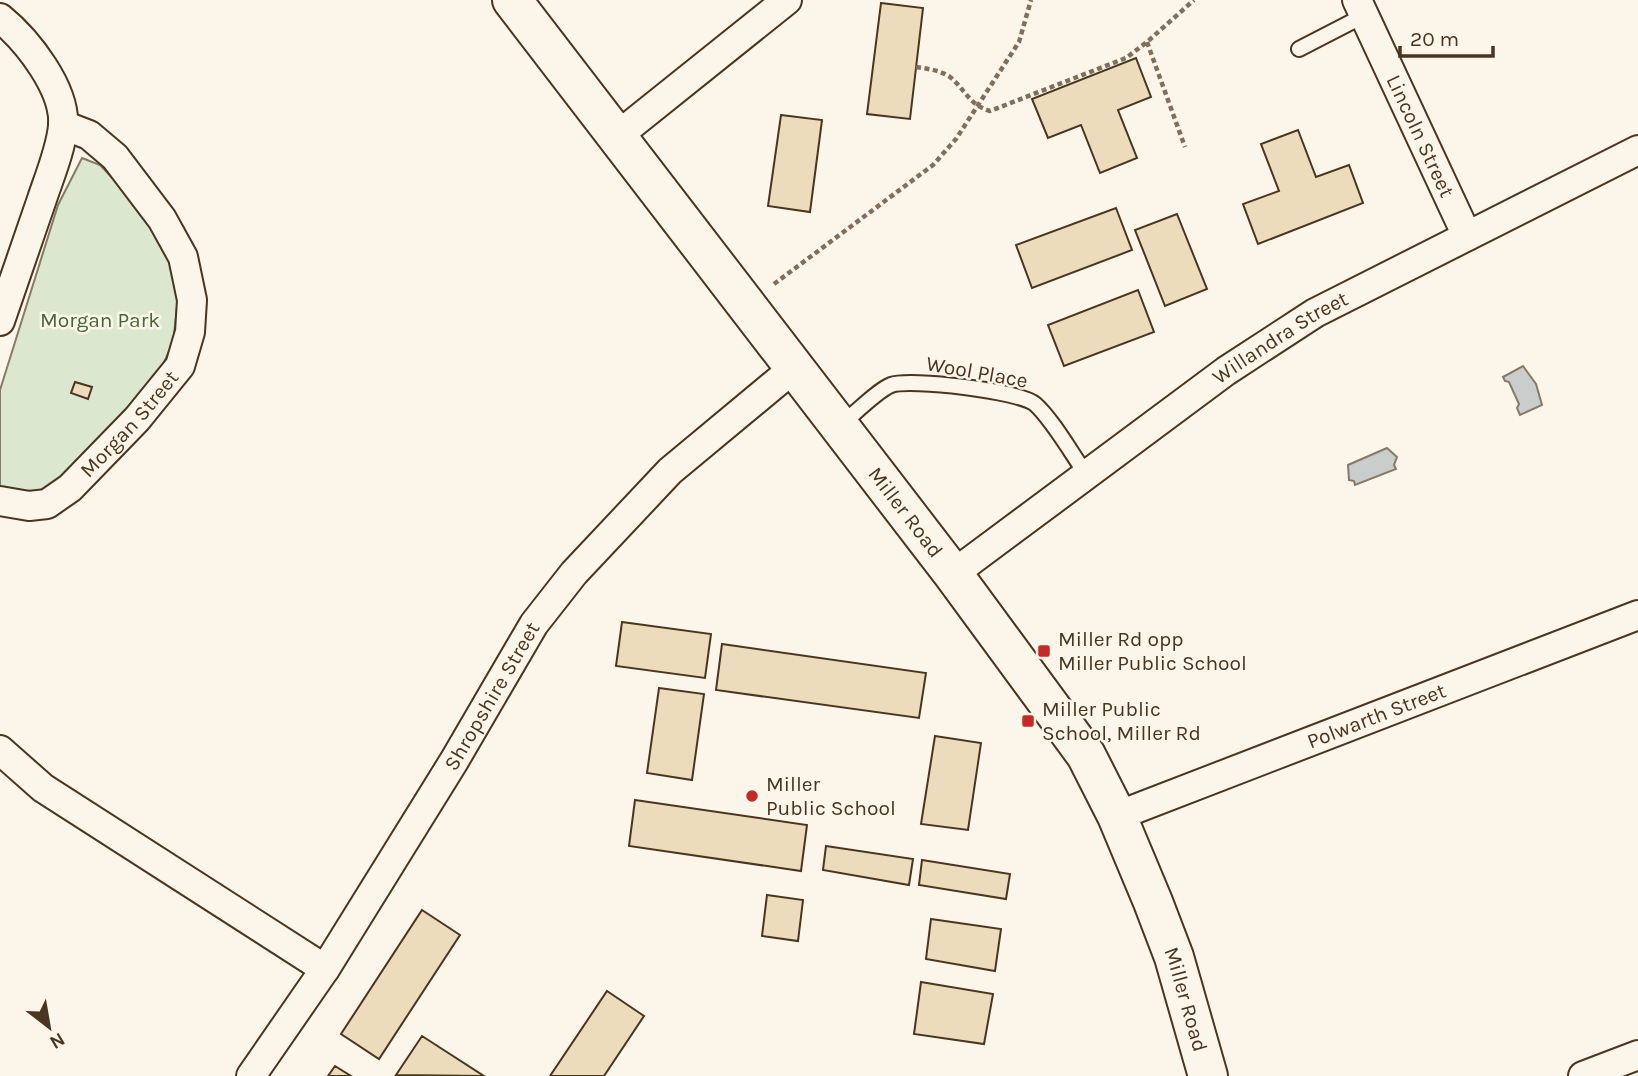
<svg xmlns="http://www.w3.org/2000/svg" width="1638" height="1076" font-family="Karla,sans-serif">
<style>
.green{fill:#dce7d0;stroke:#887966;stroke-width:2}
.water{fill:#c9cecd;stroke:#887966;stroke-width:2}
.building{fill:#ecdcbc;stroke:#4a3520;stroke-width:2}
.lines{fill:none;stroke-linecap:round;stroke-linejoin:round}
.lane-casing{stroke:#4a3520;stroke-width:18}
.street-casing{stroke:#4a3520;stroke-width:32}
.secondary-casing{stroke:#4a3520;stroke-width:42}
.path{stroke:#7f6f5c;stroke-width:4.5;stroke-dasharray:5 3.5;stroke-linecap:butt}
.lane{stroke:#fbf6e9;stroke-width:14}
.street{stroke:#fbf6e9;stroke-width:28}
.secondary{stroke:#fbf6e9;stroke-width:38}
.poi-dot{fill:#c62828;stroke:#fbf6e9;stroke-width:2.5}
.labels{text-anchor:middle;stroke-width:5;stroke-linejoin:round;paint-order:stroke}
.street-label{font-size:21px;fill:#4a3520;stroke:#fbf6e9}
.park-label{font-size:21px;fill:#436837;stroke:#fbf6e9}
.poi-label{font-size:21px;fill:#4a3520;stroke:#fbf6e9;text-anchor:start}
</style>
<rect width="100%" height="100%" fill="#fbf6e9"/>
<!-- green -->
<path class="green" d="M 82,158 L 100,165 L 140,207 L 174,268 L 178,299 L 173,343 L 159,373 L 55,487 L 28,494 L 0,487 L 0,390 L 58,205 Z"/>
<!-- water -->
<path class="water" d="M 1523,366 L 1536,384 L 1542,405 L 1520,415 L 1517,408 L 1519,404 L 1509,382 L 1505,381 L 1503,377 Z
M 1387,448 L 1397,457 L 1394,465 L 1396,469 L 1355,485 L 1354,481 L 1349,480 L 1348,465 Z"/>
<!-- building -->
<path class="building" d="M 881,3 L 923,8 L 910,119 L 867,114 Z
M 1136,58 L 1151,97 L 1118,110 L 1137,158 L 1100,173 L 1081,125 L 1048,138 L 1032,99 Z
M 781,115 L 822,120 L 810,212 L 768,206 Z
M 1298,130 L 1316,177 L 1349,165 L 1363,203 L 1258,244 L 1243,204 L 1279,191 L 1261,144 Z
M 1116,208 L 1132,250 L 1032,288 L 1016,245 Z
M 1177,214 L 1207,289 L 1165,306 L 1135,230 Z
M 1138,290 L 1154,332 L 1064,366 L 1048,325 Z
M 75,382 L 92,387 L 88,399 L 71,393 Z
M 622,622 L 711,634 L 705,678 L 616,666 Z
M 722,644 L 926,673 L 919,718 L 716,690 Z
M 659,688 L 704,694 L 692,780 L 647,773 Z
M 935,736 L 981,743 L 968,830 L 921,824 Z
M 635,800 L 807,825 L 801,871 L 629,846 Z
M 826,846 L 913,859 L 909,885 L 823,870 Z
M 922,860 L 1010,874 L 1006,899 L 919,885 Z
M 767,895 L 803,900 L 798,941 L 762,936 Z
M 422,910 L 460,935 L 379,1059 L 341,1034 Z
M 931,919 L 1001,929 L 995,971 L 926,959 Z
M 921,982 L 993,994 L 984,1044 L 914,1034 Z
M 607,991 L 644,1016 L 604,1076 L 550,1076 Z
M 422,1036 L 484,1076 L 396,1075 Z
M 335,1066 L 351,1076 L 328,1076 Z"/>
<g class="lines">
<defs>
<path id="lane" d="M 1299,49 L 1363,16
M 841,425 C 854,414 878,390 891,385 C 910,378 1020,391 1035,404 C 1052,419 1072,454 1086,474"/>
<g id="street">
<path id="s1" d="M 1357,0 L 1467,236"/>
<path d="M 0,18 C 27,40 66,89 63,126 C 61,149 49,178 42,199 C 28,240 14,280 0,321"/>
<path d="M 616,137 L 787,0"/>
<path id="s2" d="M 0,501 L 29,506 L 47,504 L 70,488 L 137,419 L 180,366 L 190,332 L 192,300 L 183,257 L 162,219 L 115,157 L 89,135 L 63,125"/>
<path id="s3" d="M 953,574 L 1226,371 L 1315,313 L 1638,150"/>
<path d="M 0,750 L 43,788 L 325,969"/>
<path id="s4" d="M 1117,816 L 1638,615"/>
<path id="s5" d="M 251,1076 L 325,969 L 454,761 L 534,624 L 574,573 L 670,471 L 794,368"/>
<path d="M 1583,1076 L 1638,1055"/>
</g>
<g id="secondary">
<path id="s6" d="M 512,0 L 953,574 L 1086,755 L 1117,816 L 1153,902 L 1174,957 L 1208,1076"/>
</g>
</defs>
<!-- lane casing -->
<use href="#lane" class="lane-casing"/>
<!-- street casing -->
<use href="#street" class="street-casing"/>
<!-- secondary casing -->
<use href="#secondary" class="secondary-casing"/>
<!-- path -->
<path class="path" d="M 1147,42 L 1185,147
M 916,67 C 928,69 940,70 950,77 C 965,89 969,105 990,111 L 1126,58 L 1147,42 L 1194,0
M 774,284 L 933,165 L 956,139 L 1019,42 L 1031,0"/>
<!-- lane -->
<use href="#lane" class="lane"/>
<!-- street -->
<use href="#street" class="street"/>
<!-- secondary -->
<use href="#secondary" class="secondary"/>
</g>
<!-- markers -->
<g class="poi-dot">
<rect x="1037" y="644" width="14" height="14" rx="3.5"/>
<rect x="1021" y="714" width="14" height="14" rx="3.5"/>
<circle cx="752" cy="796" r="7"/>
</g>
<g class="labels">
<!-- street labels -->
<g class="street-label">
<text dy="7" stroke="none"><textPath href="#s1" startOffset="150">Lincoln Street</textPath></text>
<text dy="7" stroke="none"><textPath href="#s3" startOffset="404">Willandra Street</textPath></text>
<text transform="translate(977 372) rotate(10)" y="7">Wool Place</text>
<text dy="7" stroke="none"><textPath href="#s2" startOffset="163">Morgan Street</textPath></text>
<text dy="7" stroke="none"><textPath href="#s6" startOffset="646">Miller Road</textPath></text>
<text dy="7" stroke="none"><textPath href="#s5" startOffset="450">Shropshire Street</textPath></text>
<text dy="7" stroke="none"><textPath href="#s4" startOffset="278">Polwarth Street</textPath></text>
<text dy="7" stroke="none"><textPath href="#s6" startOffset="1213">Miller Road</textPath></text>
</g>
<!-- park labels -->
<g class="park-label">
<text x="100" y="327">Morgan Park</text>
</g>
<!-- poi labels -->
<g class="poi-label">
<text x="1058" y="646">Miller Rd opp<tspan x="1058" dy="24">Miller Public School</tspan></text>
<text x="1042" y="716">Miller Public<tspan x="1042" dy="24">School, Miller Rd</tspan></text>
<text x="766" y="791">Miller<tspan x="766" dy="24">Public School</tspan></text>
</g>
</g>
<!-- north arrow -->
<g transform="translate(49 1027) rotate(149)" stroke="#fbf6e9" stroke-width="5" paint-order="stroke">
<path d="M0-5L12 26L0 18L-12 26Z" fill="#4a3520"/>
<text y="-10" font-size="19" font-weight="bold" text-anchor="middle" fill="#4a3520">N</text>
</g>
<!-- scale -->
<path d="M1400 46v10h93v-10" fill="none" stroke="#4a3520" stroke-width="3.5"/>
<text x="1410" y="46" font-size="21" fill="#4a3520" stroke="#fbf6e9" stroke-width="5" paint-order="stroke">20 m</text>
</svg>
